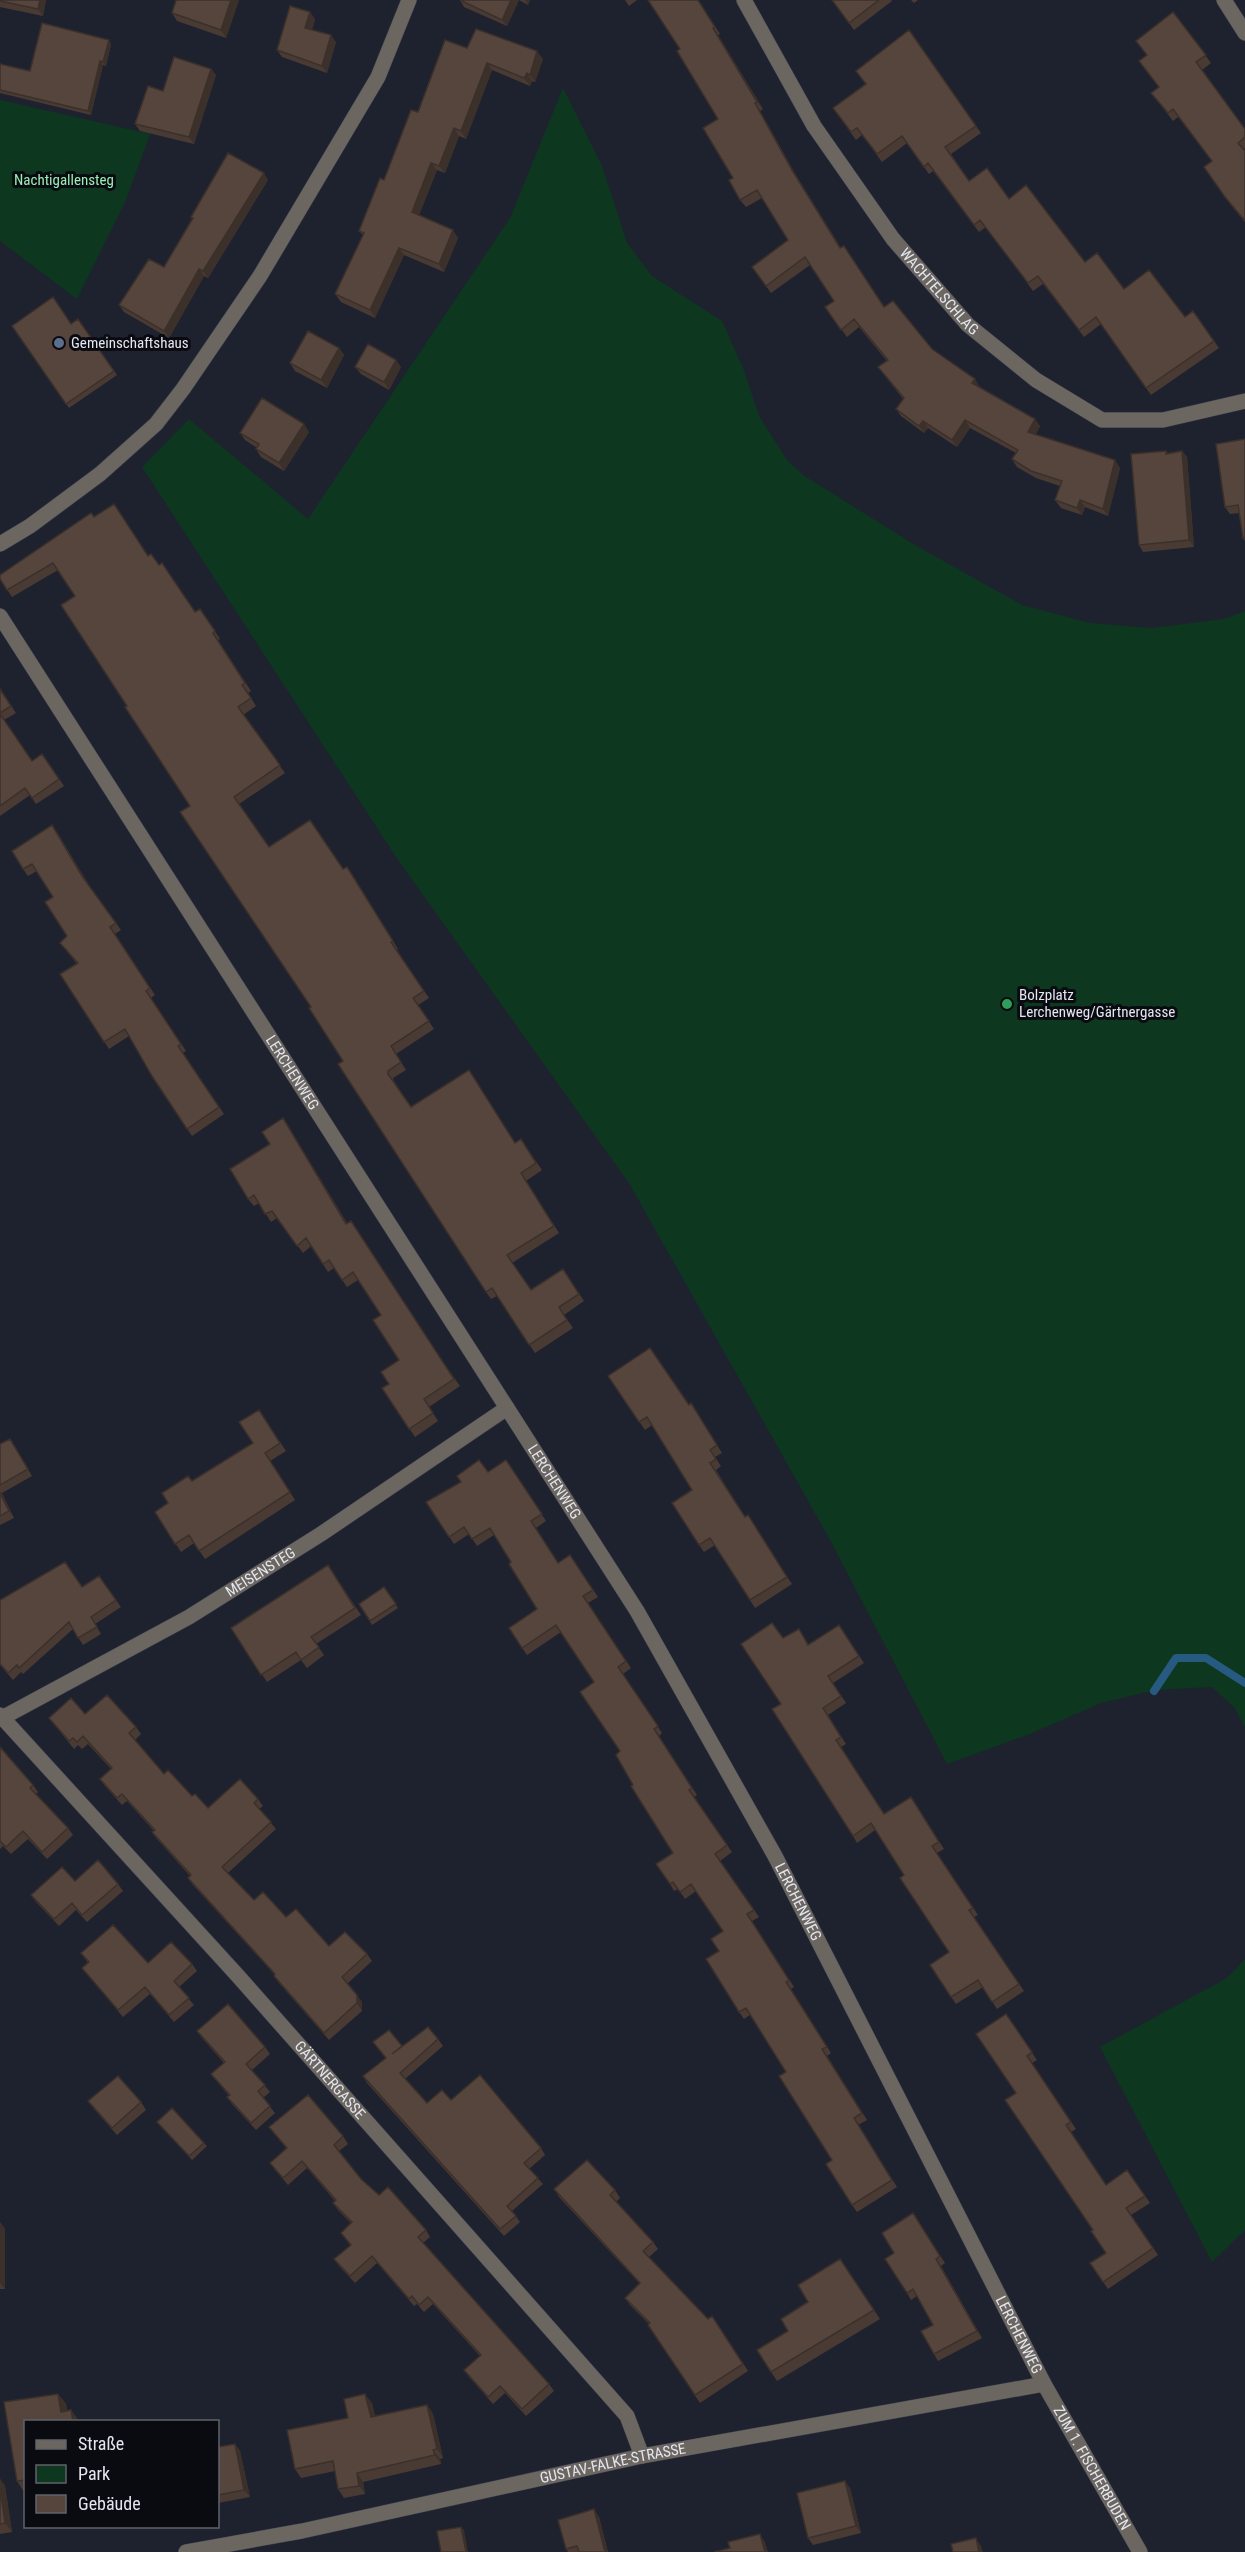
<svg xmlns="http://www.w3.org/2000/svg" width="1245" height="2552" font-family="'Roboto Condensed',sans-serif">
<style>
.green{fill:#0d371f}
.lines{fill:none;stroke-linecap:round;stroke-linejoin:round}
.stream{stroke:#265a81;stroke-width:8}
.minor-casing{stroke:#3a3d4a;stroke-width:16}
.minor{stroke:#6c6661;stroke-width:15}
.wall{fill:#493b34}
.shaded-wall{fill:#3c302b}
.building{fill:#55453d;stroke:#3c302b;stroke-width:1.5}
.service-dot{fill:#5c6f8a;stroke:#0a0b11;stroke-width:2}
.leisure-dot{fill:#2e9e5b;stroke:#0a0b11;stroke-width:2}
.labels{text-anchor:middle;stroke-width:6;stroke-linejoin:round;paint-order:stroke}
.park-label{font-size:15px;fill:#99eeb5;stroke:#0a0b11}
.street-label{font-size:15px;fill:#e4e6f0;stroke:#0a0b11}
.poi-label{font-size:15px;fill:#e4e6f0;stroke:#0a0b11;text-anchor:start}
</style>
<rect width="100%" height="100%" fill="#1e222f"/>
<!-- green -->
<path class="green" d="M 563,88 L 602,166 L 627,243 L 652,276 L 722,321 L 743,368 L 759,416 L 787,460 L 803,475 L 915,545 L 1022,605 L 1090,623 L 1152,628 L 1224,619 L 1245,611 L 1245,1727 L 1234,1707 L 1212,1687 L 1155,1690 L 1101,1703 L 1030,1734 L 947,1764 L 829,1538 L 629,1183 L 398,860 L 142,467 L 189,419 L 308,519 L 510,218 Z
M 0,100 L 150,134 L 126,200 L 77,299 L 0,241 Z
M 1245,1959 L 1245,2230 L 1212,2262 L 1100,2047 L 1227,1978 Z"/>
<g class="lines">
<!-- stream -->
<path class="stream" d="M 1154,1691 L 1176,1658 L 1206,1658 L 1245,1683"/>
<defs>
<g id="minor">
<path id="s1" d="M 744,0 L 814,126 L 893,239 L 968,325 L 1036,380 L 1102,420 L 1163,420 L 1245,401"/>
<path d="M 1224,0 L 1245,33"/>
<path d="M 0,544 L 30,526 L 100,474 L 156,424 L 183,389 L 260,276 L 378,77 L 409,0"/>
<path id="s2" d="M 0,616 L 637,1611 L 775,1856 L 1044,2384 L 1140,2552"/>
<path id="s3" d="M 0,1715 L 238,1976 L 627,2416 L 642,2456"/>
<path id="s4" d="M 2,1718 L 189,1617 L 321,1534 L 507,1408"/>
<path id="s5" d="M 186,2552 L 302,2531 L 642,2456 L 1044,2384"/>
</g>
</defs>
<!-- minor casing -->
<use href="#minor" class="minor-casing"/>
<!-- minor -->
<use href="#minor" class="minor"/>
</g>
<!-- wall -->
<path class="wall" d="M 0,0 L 46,0 L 43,16 L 0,7 Z
M 239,0 L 226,38 L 177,21 L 172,13 Z
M 460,0 L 530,0 L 528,5 L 519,0 L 507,26 L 464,7 Z
M 625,0 L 637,0 L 629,6 Z
M 698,0 L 720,34 L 718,35 L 763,109 L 760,111 L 797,177 L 841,248 L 885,307 L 932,349 L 980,387 L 979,387 L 1040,426 L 1036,434 L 1120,468 L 1108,516 L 1085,507 L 1082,515 L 1061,508 L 1055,500 L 1060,486 L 1036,478 L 1017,467 L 1012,459 L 1016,453 L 970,428 L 957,447 L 928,428 L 924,433 L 901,416 L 896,409 L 903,399 L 878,367 L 887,361 L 859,327 L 847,337 L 825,307 L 834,301 L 810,265 L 771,293 L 752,267 L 788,240 L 762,198 L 746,207 L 740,200 L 733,178 L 718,119 L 680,49 Z
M 832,0 L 891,0 L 892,1 L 854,30 Z
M 911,0 L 918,0 L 914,3 Z
M 1173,12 L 1211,63 L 1202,70 L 1245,129 L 1245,148 L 1243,150 L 1245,151 L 1245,222 L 1230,204 L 1204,167 L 1212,161 L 1178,117 L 1173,121 L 1151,93 L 1159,87 Z
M 315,19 L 312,30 L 336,42 L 327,73 L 282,57 L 277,50 Z
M 909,30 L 981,133 L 951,154 L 969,181 L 1009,199 L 1085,262 L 1124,289 L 1185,317 L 1193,311 L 1219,348 L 1151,395 L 1101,324 L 1084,337 L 1043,284 L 1033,291 L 986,227 L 979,232 L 933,171 L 929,174 L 907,143 L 882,162 L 862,135 L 856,140 L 833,108 L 865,84 Z
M 111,44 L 106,66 L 103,65 L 91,115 L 0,93 L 0,64 L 30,71 Z
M 467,48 L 543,59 L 535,82 L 532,81 L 530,86 L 492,70 L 466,139 L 459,136 L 445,173 L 437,170 L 419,215 L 458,238 L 444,272 L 404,255 L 375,318 L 341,302 L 335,294 L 363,235 L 359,231 L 418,112 Z
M 211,69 L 216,75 L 194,144 L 140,131 L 135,124 L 163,91 Z
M 268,180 L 208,278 L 204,276 L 169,338 L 124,312 L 119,305 L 164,267 L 192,219 L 191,217 Z
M 78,319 L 117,375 L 69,408 L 12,326 L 71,324 Z
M 339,348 L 344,355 L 327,388 L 295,371 L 290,363 Z
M 355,367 L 401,367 L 389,390 L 361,374 Z
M 309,432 L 284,471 L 261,457 L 256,449 L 257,448 L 245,440 L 240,433 Z
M 1245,439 L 1245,541 L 1243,538 L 1239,513 L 1230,514 L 1225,507 Z
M 1166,451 L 1168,453 L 1182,451 L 1187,457 L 1194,547 L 1143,552 L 1139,545 Z
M 94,517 L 148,556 L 159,565 L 196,612 L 200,609 L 220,639 L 218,640 L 251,691 L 248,693 L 256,706 L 243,715 L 285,773 L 239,804 L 269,847 L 344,869 L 352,874 L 398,949 L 396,950 L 429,998 L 418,1005 L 434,1029 L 396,1054 L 406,1070 L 393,1078 L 394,1081 L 411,1107 L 474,1078 L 515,1143 L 521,1139 L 542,1170 L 526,1181 L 559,1233 L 512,1263 L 531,1289 L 563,1269 L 584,1301 L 564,1315 L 573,1328 L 535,1353 L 497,1296 L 491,1299 L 486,1292 L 343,1061 L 190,806 L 127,706 L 75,596 L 58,570 L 12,597 L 0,579 Z
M 0,689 L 16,713 L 4,720 L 32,761 L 42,754 L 64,786 L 36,804 L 30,795 L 0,816 Z
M 57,832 L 87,882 L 121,930 L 115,934 L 155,995 L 151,998 L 186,1051 L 183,1053 L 224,1114 L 192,1136 L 152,1076 L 129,1036 L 109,1049 L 60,974 L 77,964 L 60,943 L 67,936 L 53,897 L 37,871 L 28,876 L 23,869 Z
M 288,1126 L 347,1223 L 460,1386 L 429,1407 L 438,1421 L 415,1437 L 382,1388 L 389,1384 L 399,1360 L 381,1315 L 358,1280 L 347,1287 L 334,1268 L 328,1272 L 311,1246 L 303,1253 L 277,1218 L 271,1222 L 259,1203 L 254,1206 L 248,1199 L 270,1144 Z
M 608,1376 L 689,1405 L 691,1403 L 722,1453 L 715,1457 L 721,1466 L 716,1470 L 745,1517 L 792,1584 L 755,1608 L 715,1545 L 704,1552 L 699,1545 L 692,1490 L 652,1425 L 645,1430 Z
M 264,1418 L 286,1451 L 270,1461 L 295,1500 L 205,1559 L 194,1543 L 181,1552 L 155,1512 L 168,1503 L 192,1481 L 253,1443 Z
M 10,1439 L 32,1476 L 2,1493 L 14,1518 L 0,1525 L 0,1444 Z
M 506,1460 L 546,1521 L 536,1528 L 558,1563 L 570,1555 L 598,1597 L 588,1603 L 631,1668 L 623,1674 L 662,1733 L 659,1736 L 697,1795 L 694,1797 L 732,1852 L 720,1861 L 759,1917 L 752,1921 L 794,1987 L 791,1989 L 831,2053 L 827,2056 L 867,2120 L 858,2125 L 897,2187 L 857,2212 L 852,2205 L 832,2160 L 786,2072 L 750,2015 L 744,2019 L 739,2012 L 719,1951 L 723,1931 L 696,1891 L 685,1899 L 678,1889 L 674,1891 L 670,1884 L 673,1853 L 633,1785 L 594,1682 L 561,1632 L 527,1655 L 522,1648 L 537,1609 L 511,1562 L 494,1535 L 477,1546 L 469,1534 L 454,1544 L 426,1502 L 488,1472 Z
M 328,1565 L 361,1615 L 316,1644 L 324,1655 L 307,1668 L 301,1660 L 267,1682 L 231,1628 Z
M 99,1576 L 121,1607 L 95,1624 L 101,1634 L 83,1645 L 73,1629 L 23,1674 L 21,1672 L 13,1680 L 0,1665 L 0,1600 L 82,1587 Z
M 384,1587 L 398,1608 L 372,1625 L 359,1604 Z
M 839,1625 L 864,1663 L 833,1683 L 846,1703 L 828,1715 L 846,1744 L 841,1747 L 884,1814 L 911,1797 L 944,1849 L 937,1853 L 978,1915 L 974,1917 L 1024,1991 L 997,2009 L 983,1987 L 956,2004 L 930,1965 L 949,1952 L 904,1875 L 875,1830 L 857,1843 L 853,1836 L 781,1704 L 783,1638 L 799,1629 L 809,1645 Z
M 85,1714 L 136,1727 L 141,1734 L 135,1740 L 164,1774 L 208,1808 L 258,1799 L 263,1806 L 259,1809 L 276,1829 L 228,1873 L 254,1900 L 286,1917 L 329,1946 L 367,1954 L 372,1961 L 347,1984 L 362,2002 L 362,2011 L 329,2040 L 279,1983 L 274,1976 L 275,1975 L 193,1885 L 188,1878 L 190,1876 L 157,1839 L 152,1832 L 154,1831 L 127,1801 L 122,1805 L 105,1786 L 100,1779 L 111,1769 L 88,1744 L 82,1749 L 78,1745 L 74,1749 L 49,1718 Z
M 0,1747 L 33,1785 L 38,1792 L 36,1794 L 68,1828 L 73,1835 L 47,1859 L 28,1839 L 11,1854 L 3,1846 L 0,1849 Z
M 75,1881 L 118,1884 L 123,1891 L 87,1922 L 76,1910 L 59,1926 L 36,1902 L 31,1895 Z
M 81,1953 L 148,1963 L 192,1964 L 197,1971 L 179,1987 L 194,2005 L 174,2022 L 150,1994 L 123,2017 L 82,1968 L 88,1963 Z
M 1006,2014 L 1037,2060 L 1032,2063 L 1076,2129 L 1071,2132 L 1106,2185 L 1127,2170 L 1150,2203 L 1131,2215 L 1158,2255 L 1108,2289 L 1090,2263 L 1106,2253 L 1016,2093 Z
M 197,2031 L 265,2047 L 270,2054 L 252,2070 L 270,2092 L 263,2098 L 275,2113 L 256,2130 L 232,2104 L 227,2097 L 229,2096 L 211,2074 L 224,2063 L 202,2038 Z
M 438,2039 L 443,2046 L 405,2079 L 427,2103 L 451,2100 L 541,2148 L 545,2155 L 529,2169 L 543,2184 L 512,2211 L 520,2222 L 504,2236 L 367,2083 L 363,2076 L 386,2059 L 373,2042 L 402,2046 Z
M 88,2101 L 141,2102 L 146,2110 L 117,2135 L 94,2109 Z
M 157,2122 L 204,2143 L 207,2146 L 192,2160 Z
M 269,2127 L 343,2136 L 348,2144 L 339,2151 L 361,2179 L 379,2195 L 426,2230 L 430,2237 L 423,2243 L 549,2384 L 554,2391 L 526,2416 L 505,2393 L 493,2404 L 469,2377 L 464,2370 L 480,2356 L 433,2304 L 424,2312 L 417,2304 L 414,2306 L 377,2263 L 355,2283 L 339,2266 L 334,2259 L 350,2245 L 341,2233 L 351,2223 L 338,2210 L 333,2203 L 335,2201 L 307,2168 L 288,2185 L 275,2170 L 270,2163 L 286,2148 Z
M 554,2189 L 615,2190 L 620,2198 L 616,2202 L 653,2242 L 658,2249 L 649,2257 L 708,2319 L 717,2323 L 748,2371 L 700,2403 L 648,2325 L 649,2324 L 630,2305 L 625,2298 L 640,2284 L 559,2197 Z
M 917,2220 L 945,2263 L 941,2266 L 982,2338 L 938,2361 L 934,2354 L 933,2325 L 917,2296 L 911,2300 L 907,2293 L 894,2253 Z
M 0,2222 L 5,2229 L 5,2289 L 0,2289 Z
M 840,2259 L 880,2319 L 777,2381 L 771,2372 L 788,2331 L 808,2302 Z
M 58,2394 L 66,2404 L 67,2411 L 71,2410 L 79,2421 L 26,2421 L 26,2492 L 24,2492 L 17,2481 L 4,2402 Z
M 372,2403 L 375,2416 L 427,2405 L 433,2414 L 443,2458 L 440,2459 L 441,2464 L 363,2482 L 365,2494 L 344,2498 L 338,2489 L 335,2471 L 301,2478 L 295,2469 L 348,2418 Z
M 235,2444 L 240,2451 L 250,2497 L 218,2503 L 218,2447 Z
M 0,2479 L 5,2486 L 12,2532 L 0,2534 L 0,2539 Z
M 850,2488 L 861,2533 L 813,2545 L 808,2538 Z
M 599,2517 L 608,2552 L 568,2552 L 566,2549 Z"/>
<!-- shaded-wall -->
<path class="shaded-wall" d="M 40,0 L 46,0 L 43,16 L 38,9 Z
M 231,0 L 239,0 L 226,38 L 221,30 Z
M 511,0 L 519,0 L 507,26 L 502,20 Z
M 525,0 L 530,0 L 528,5 Z
M 310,12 L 315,19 L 310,35 L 305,28 Z
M 713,28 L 718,35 L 763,109 L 757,102 Z
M 331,35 L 336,42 L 327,73 L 322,66 Z
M 109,40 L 111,44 L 106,66 L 103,62 Z
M 537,51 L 543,59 L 535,82 L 530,75 Z
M 100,61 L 103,65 L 91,115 L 88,111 Z
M 487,63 L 492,70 L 466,139 L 461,131 Z
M 211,69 L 216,75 L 194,144 L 189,137 Z
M 527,73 L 532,81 L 530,86 L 524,78 Z
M 755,103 L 760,111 L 797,177 L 846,256 L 792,170 Z
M 454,128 L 459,136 L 445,173 L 439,166 Z
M 431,163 L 437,170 L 417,220 L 412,212 Z
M 264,173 L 268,180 L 208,278 L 203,271 Z
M 453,230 L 458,238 L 444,272 L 439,264 Z
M 399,248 L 404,255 L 375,318 L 370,310 Z
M 199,269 L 204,276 L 169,338 L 164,331 Z
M 339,348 L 344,355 L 327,388 L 321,380 Z
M 396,360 L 401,367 L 389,390 L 384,382 Z
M 975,379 L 980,387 L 977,390 L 972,383 Z
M 1035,419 L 1040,426 L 1033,439 L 1028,432 Z
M 965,420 L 970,428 L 957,447 L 952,440 Z
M 923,421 L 928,428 L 924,433 L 919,426 Z
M 304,424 L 309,432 L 284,471 L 279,463 Z
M 1182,451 L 1187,457 L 1194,547 L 1189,540 Z
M 1115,460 L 1120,468 L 1108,516 L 1103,509 Z
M 1080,500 L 1085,507 L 1082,515 L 1077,508 Z
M 347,867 L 352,874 L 398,949 L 393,941 Z
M 283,1118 L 288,1126 L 352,1231 L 346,1224 Z
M 0,1491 L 2,1493 L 14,1518 L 9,1511 Z
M 357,1995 L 362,2002 L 362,2011 L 357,2003 Z
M 0,2222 L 5,2229 L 5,2289 L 0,2283 Z
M 936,2259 L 941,2266 L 982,2338 L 977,2331 Z
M 58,2394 L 66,2404 L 69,2421 L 61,2412 Z
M 365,2394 L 372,2403 L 377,2426 L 371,2417 Z
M 427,2405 L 433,2414 L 443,2458 L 437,2449 Z
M 71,2410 L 79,2421 L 73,2421 Z
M 235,2444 L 240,2451 L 250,2497 L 244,2490 Z
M 433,2450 L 440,2459 L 441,2464 L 435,2455 Z
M 357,2473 L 363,2482 L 365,2494 L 359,2486 Z
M 0,2479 L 5,2486 L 12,2532 L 5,2523 L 0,2487 Z
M 845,2481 L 850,2488 L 861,2533 L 856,2526 Z
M 594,2509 L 599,2517 L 608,2552 L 605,2552 Z
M 461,2527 L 464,2530 L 468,2552 L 466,2552 Z
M 760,2534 L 765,2542 L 768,2552 L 765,2552 Z
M 976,2538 L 981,2546 L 983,2552 L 979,2552 Z"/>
<!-- building -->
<path class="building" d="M 0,0 L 40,0 L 38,9 L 0,1 Z
M 176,0 L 231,0 L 221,30 L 172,13 Z
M 460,0 L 511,0 L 502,20 Z
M 648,0 L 698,0 L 715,27 L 713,28 L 757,102 L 755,103 L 792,170 L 840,248 L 844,246 L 884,307 L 893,301 L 932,349 L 975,379 L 972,383 L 1035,419 L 1028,432 L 1115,460 L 1103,509 L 1080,500 L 1077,508 L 1055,500 L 1062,481 L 1031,471 L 1012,459 L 1018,450 L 965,420 L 952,440 L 923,421 L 919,426 L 896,409 L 904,398 L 878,367 L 888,360 L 854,319 L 841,330 L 825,307 L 834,301 L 805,257 L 766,286 L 752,267 L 788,240 L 757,190 L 740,200 L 729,180 L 733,178 L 703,128 L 718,119 L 677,51 L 680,49 Z
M 832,0 L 879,0 L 849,23 Z
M 290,6 L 310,12 L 305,28 L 331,35 L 322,66 L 277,50 Z
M 1173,12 L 1206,55 L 1196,62 L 1245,129 L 1245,137 L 1238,143 L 1245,151 L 1245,221 L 1225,197 L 1204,167 L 1212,161 L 1173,109 L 1168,113 L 1151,93 L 1159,87 L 1139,61 L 1147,55 L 1136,41 Z
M 42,23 L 109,40 L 103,62 L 100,61 L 88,111 L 0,90 L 0,64 L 30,71 Z
M 476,29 L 537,51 L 530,75 L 527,73 L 524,78 L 487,63 L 461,131 L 454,128 L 439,166 L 431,163 L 412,212 L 453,230 L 439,264 L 399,248 L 370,310 L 335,294 L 364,233 L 359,231 L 380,178 L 384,180 L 411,110 L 418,112 L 445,40 L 467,48 Z
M 909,30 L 976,126 L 945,147 L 969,181 L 987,168 L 1009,199 L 1026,185 L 1085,262 L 1097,253 L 1124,289 L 1149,270 L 1185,317 L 1193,311 L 1214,341 L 1146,388 L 1096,317 L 1079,330 L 1038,276 L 1028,283 L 980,220 L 974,225 L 928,163 L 924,167 L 902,136 L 877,154 L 857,128 L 851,132 L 833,108 L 866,84 L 856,71 Z
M 174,57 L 211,69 L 189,137 L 135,124 L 148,86 L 163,91 Z
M 228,153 L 264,173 L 203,271 L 199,269 L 164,331 L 119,305 L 149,259 L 164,267 L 193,218 L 191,217 Z
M 53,297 L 71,324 L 78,319 L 114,371 L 66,404 L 12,326 Z
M 308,331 L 339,348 L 321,380 L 290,363 Z
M 368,344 L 396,360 L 384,382 L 355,367 Z
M 262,398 L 304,424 L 279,463 L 256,449 L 259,444 L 240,433 Z
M 1245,439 L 1245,538 L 1243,538 L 1238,505 L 1225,507 L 1216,444 Z
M 1166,451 L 1166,454 L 1182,451 L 1189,540 L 1139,545 L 1131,454 Z
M 114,504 L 148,556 L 151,554 L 159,565 L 162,563 L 195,612 L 200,609 L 215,631 L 213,633 L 245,683 L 242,685 L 251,698 L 238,707 L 280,765 L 234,797 L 269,847 L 310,820 L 343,869 L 347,867 L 393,941 L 391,942 L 424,991 L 413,998 L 429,1021 L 391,1046 L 401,1062 L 388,1071 L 388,1074 L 411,1107 L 469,1070 L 515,1143 L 521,1139 L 536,1163 L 521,1173 L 554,1226 L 507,1255 L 531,1290 L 563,1269 L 579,1294 L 559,1307 L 567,1320 L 529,1345 L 492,1288 L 486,1292 L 338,1064 L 343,1061 L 309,1008 L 311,1007 L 180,812 L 190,806 L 125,707 L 127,706 L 61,605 L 75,596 L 53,563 L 7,590 L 0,579 L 0,575 L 91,513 L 94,517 Z
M 0,689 L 11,706 L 0,713 Z
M 0,714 L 32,761 L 42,754 L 59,779 L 32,798 L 25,788 L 0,806 Z
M 52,825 L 82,876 L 116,923 L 110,927 L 150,988 L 146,991 L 181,1044 L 178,1046 L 219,1107 L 187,1129 L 152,1076 L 125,1029 L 104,1042 L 60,974 L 78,963 L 60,943 L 67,936 L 45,902 L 53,897 L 32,864 L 23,869 L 12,851 Z
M 283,1118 L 346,1224 L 351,1221 L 454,1379 L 424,1399 L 433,1413 L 409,1429 L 382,1388 L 389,1384 L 381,1372 L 399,1360 L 373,1320 L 381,1315 L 353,1272 L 342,1280 L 329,1260 L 323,1264 L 306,1238 L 297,1246 L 272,1211 L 265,1214 L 254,1195 L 248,1199 L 230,1169 L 270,1144 L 262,1132 Z
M 650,1348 L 689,1405 L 691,1403 L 717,1445 L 710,1450 L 716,1459 L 710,1463 L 745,1517 L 748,1515 L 787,1577 L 750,1600 L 710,1538 L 699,1545 L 672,1503 L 692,1490 L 647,1417 L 639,1422 L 608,1376 Z
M 259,1410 L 280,1443 L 265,1453 L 290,1492 L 199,1551 L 189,1535 L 175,1544 L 155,1512 L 168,1503 L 162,1493 L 188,1476 L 192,1481 L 253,1443 L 239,1422 Z
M 10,1439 L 28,1469 L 0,1485 L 0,1444 Z
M 479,1460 L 488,1472 L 506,1460 L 542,1514 L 531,1521 L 558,1563 L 570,1555 L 593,1590 L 583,1596 L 626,1661 L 618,1667 L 658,1726 L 654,1729 L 692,1788 L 689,1790 L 727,1845 L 715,1854 L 754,1910 L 747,1914 L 789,1980 L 786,1982 L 827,2047 L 822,2049 L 862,2113 L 854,2118 L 892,2180 L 852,2205 L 826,2164 L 832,2160 L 779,2076 L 786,2072 L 746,2008 L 739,2012 L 706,1959 L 719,1951 L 711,1939 L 723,1931 L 691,1884 L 680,1892 L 673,1882 L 670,1884 L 656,1864 L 673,1853 L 631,1786 L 633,1785 L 616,1755 L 620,1751 L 580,1692 L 594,1682 L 556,1625 L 522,1648 L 509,1628 L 537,1609 L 509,1564 L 511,1562 L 490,1528 L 472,1539 L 464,1527 L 449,1537 L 426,1502 L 461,1482 L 457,1476 Z
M 0,1493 L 9,1511 L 0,1516 Z
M 65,1562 L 82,1587 L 99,1576 L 116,1600 L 91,1617 L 97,1627 L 78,1638 L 69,1622 L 19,1668 L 17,1665 L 8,1673 L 0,1664 L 0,1600 Z
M 328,1565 L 355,1608 L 311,1637 L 319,1647 L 301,1660 L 296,1652 L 261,1675 L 231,1628 Z
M 384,1587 L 396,1604 L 370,1621 L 359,1604 Z
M 772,1623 L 783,1638 L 799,1629 L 808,1645 L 839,1625 L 859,1656 L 828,1676 L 841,1696 L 823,1708 L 841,1737 L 836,1740 L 884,1814 L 911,1797 L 939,1842 L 932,1846 L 973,1908 L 969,1910 L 1019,1984 L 992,2002 L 978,1980 L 951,1997 L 930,1965 L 949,1952 L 900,1878 L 904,1875 L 871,1823 L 853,1836 L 772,1709 L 781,1704 L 741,1644 Z
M 107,1695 L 136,1727 L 129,1733 L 164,1774 L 168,1770 L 192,1796 L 195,1794 L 208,1808 L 240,1779 L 258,1799 L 254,1803 L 271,1822 L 222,1867 L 254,1900 L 263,1892 L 286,1917 L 296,1909 L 329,1946 L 345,1932 L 367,1954 L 342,1977 L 357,1995 L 357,2003 L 324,2033 L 274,1976 L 275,1974 L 188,1878 L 191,1875 L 152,1832 L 155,1830 L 122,1794 L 117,1798 L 100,1779 L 112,1768 L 83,1736 L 77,1742 L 73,1738 L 69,1741 L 49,1718 L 71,1698 L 85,1714 Z
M 0,1747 L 33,1785 L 30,1788 L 68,1828 L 42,1852 L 23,1831 L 6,1847 L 0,1841 Z
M 98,1860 L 118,1884 L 82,1915 L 72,1903 L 54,1919 L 31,1895 L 62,1867 L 75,1881 Z
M 113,1925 L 148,1963 L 171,1942 L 192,1964 L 174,1981 L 189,1998 L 169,2015 L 145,1987 L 118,2010 L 82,1968 L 89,1962 L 81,1953 Z
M 228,2004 L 265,2047 L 246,2064 L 265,2085 L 258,2091 L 270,2106 L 251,2123 L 227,2097 L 230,2095 L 211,2074 L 225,2062 L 197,2031 Z
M 1006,2014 L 1032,2052 L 1027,2056 L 1071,2122 L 1066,2125 L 1106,2185 L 1127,2170 L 1145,2196 L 1126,2208 L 1153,2248 L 1103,2282 L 1090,2263 L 1106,2253 L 1091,2231 L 1093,2230 L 1005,2100 L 1016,2093 L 976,2034 Z
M 428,2027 L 438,2039 L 400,2073 L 427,2103 L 442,2090 L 451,2100 L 480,2075 L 541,2148 L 524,2163 L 538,2178 L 507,2206 L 516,2216 L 500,2229 L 363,2076 L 386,2058 L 373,2042 L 389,2030 L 402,2046 L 392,2054 Z
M 118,2076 L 141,2102 L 112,2128 L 88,2101 Z
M 308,2095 L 343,2136 L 334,2145 L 361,2179 L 379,2195 L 388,2187 L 426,2230 L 418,2237 L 549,2384 L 522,2409 L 500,2386 L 488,2397 L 464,2370 L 481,2355 L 428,2297 L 419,2305 L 412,2296 L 409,2299 L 372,2256 L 350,2276 L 334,2259 L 351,2245 L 341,2233 L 352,2222 L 333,2203 L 336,2200 L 302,2161 L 283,2178 L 270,2163 L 287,2148 L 269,2127 Z
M 172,2108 L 204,2143 L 189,2156 L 157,2122 Z
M 587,2160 L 615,2190 L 610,2195 L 653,2242 L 643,2251 L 708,2319 L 712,2316 L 743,2364 L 695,2395 L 648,2325 L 650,2323 L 625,2298 L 640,2283 L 554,2189 Z
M 913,2213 L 940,2256 L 936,2259 L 977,2331 L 934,2354 L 921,2331 L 933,2325 L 913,2289 L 907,2293 L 885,2259 L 894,2253 L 882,2233 Z
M 840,2259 L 874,2310 L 771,2372 L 757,2350 L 788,2331 L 781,2319 L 808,2302 L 798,2285 Z
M 58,2394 L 61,2412 L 71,2410 L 73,2421 L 26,2421 L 26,2480 L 17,2481 L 4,2402 Z
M 365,2394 L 371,2417 L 427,2405 L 437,2449 L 433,2450 L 435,2455 L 357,2473 L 359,2486 L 338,2489 L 333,2461 L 295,2469 L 287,2430 L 348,2418 L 344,2399 Z
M 235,2444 L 244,2490 L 218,2495 L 218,2447 Z
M 845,2481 L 856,2526 L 808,2538 L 797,2493 Z
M 0,2487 L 5,2523 L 0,2524 Z
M 594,2509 L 605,2552 L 579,2552 L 577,2546 L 566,2549 L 558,2520 Z
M 461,2527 L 466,2552 L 441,2552 L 437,2531 Z
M 760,2534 L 765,2552 L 714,2552 L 730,2548 L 728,2542 Z
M 976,2538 L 979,2552 L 953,2552 L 951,2544 Z"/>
<!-- markers -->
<circle class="service-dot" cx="59" cy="343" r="6"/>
<circle class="leisure-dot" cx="1007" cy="1004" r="6"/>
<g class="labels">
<!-- park labels -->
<g class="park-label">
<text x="64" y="185">Nachtigallensteg</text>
</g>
<!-- street labels -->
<g class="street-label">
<text dy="5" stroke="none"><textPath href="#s1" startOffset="352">WACHTELSCHLAG</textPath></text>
<text dy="5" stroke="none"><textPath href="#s2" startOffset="542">LERCHENWEG</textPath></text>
<text dy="5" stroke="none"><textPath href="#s2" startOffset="1028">LERCHENWEG</textPath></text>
<text dy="5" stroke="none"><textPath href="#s4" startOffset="297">MEISENSTEG</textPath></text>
<text dy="5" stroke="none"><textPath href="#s2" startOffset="1514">LERCHENWEG</textPath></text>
<text dy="5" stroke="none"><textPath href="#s3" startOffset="492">GÄRTNERGASSE</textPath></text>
<text dy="5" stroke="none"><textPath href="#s2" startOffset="2000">LERCHENWEG</textPath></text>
<text dy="5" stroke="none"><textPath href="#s5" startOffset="436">GUSTAV-FALKE-STRASSE</textPath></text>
<text dy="5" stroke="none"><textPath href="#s2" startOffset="2152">ZUM 1. FISCHERBUDEN</textPath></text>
</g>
<!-- poi labels -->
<g class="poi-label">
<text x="71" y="348">Gemeinschaftshaus</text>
<text x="1019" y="1000">Bolzplatz<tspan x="1019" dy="17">Lerchenweg/Gärtnergasse</tspan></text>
</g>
</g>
<!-- legend -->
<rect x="24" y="2420" width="195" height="108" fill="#0a0b11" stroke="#61636a" stroke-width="1.5"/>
<rect x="36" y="2440" width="30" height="9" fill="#6c6661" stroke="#61636a" stroke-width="1.5"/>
<text x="78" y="2450" font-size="18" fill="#e4e6f0">Straße</text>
<rect x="36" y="2465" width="30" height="18" fill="#0d371f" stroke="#61636a" stroke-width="1.5"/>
<text x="78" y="2480" font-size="18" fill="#e4e6f0">Park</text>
<rect x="36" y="2495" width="30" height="18" fill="#55453d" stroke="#61636a" stroke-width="1.5"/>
<text x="78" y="2510" font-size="18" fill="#e4e6f0">Gebäude</text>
</svg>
